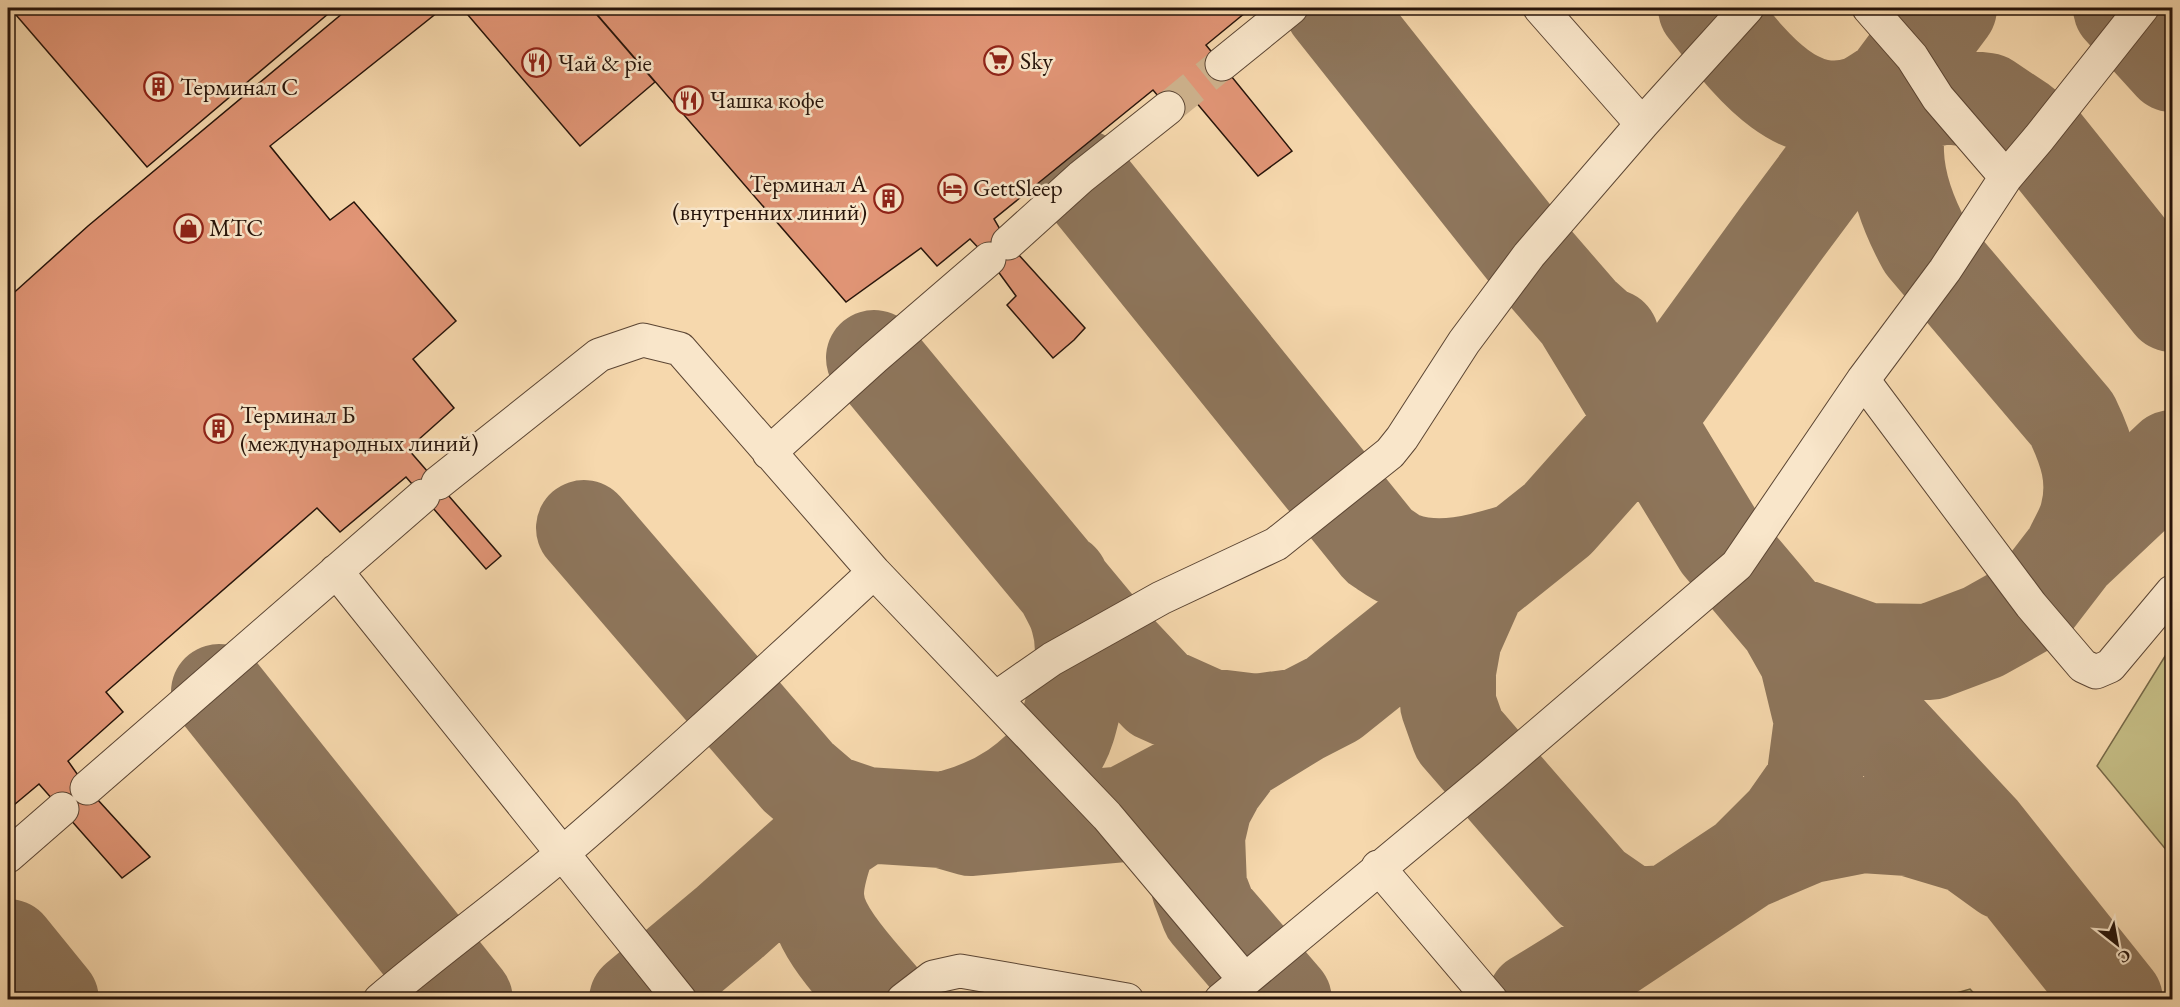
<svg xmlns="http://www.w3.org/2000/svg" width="2180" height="1007" font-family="'EB Garamond',serif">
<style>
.green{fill:#c4bc84;stroke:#766847;stroke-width:1.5}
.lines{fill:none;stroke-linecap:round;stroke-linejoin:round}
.taxiway{stroke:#8e765c;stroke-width:96}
.building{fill:#e19576;stroke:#27140a;stroke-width:1.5}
.minor-tunnel{stroke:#cdb18c;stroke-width:33;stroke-dasharray:33 16;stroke-linecap:butt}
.minor-casing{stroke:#5b4533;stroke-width:35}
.minor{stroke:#f9e6ca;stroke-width:33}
.labels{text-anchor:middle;stroke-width:5;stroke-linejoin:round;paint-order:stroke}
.poi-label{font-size:24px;fill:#27140a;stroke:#f9e6ca;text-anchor:start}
</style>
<rect width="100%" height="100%" fill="#f6d8ad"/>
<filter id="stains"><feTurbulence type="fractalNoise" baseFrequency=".00333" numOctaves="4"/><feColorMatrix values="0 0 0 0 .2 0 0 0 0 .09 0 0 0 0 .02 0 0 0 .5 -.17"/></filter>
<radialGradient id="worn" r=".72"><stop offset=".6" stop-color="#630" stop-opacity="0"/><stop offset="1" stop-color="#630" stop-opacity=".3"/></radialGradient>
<!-- green -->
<path class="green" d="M 2172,645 L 2172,857 L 2097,766 Z
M 1970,989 L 1979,999 L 1935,999 Z"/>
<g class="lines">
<!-- taxiway -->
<path class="taxiway" d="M 1333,8 L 1529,255 L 1581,315 L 1601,333 L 1611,337
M 1706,8 C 1743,53 1791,128 1861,104 C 1870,100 1880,93 1889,87
M 2121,8 L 2172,64
M 1912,57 C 1891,133 1886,174 1925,246 L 2072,419 C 2087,450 2097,479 2088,514 C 2085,528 2076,541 2071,553
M 1852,138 L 1898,106 L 1947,96 L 1987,101 L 2020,123 L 2039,138 L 2172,304
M 1081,177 L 1379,546 C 1386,550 1394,557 1402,560 C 1439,574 1481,562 1516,551
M 1581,315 L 1721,545 L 1786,622 L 1981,832 L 2115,1000
M 874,358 L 1111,644 L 1158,694 L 1207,716 L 1256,722 L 1300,716
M 584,528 L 798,777 L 827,802 L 865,815
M 1478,584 L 1454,638 L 1448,671 L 1448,704 L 1459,735 L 1592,888 L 1631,915 L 1669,913
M 1786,622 L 1867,651 L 1930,652 L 1983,632 L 2031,605 L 2071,553 L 2172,458
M 219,692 L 465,1000
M 1238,754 L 1217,782 L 1204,806 L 1197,836 L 1199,887 L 1209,913 L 1284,1000
M 955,817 C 997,805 1037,781 1061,743 C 1068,731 1071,713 1075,699 C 1082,672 1087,646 1078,618 C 1075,606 1066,593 1061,581
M 829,839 C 823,857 816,875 816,894 C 816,931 859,972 882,1000
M 1746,862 L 1786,822 L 1814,782 L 1822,721 L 1807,659 L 1789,627
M 8,947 L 51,1000
M 637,1000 L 729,923 L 805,855 L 865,815 L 943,820 L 971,828 L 1125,814 L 1238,754 L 1300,716 L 1333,699 L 1558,519 L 1645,421 L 1780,235 L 1949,8
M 1535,1000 L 1579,973 L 1746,862 L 1807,836 L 1863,825 L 1909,828 L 1969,846 L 2005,872"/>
</g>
<!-- building -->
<path class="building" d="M 10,8 L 335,8 L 147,167 Z
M 349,8 L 443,8 L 270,146 L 330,220 L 354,202 L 456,321 L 413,359 L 454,408 L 408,449 L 501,556 L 486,569 L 406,477 L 340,532 L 317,508 L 106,692 L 123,712 L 68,761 L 87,788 L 150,857 L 122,878 L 39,784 L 8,810 L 8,298 L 88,226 Z
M 462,8 L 591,8 L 655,82 L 580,146 Z
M 599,8 L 1251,8 L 1206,45 L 1292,151 L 1258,176 L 1195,101 L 1175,116 L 1153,90 L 994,219 L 1008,243 L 1085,328 L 1074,340 L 1053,358 L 1007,305 L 1016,296 L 989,259 L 970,239 L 937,266 L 921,248 L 846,302 L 594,11 Z"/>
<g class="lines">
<!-- minor-tunnel -->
<path class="minor-tunnel" d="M 1168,108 L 1222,64"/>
<defs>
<path id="minor" d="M 1540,8 L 1642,124
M 1869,8 L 1912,57 L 1938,98 L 2006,177
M 1222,64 L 1291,8
M 1008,243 L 1081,177 L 1168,108
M 1863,380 L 2031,605 L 2083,666 L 2096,672 L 2110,666 L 2172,592
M 769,453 L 874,358 L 989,259
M 438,483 L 599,355 L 643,340 L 680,349 L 874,572 L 1107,816 L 1245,980
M 336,571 L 680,1000
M 996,698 L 1052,659 L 1161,598 L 1276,544 L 1390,453 L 1402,438 L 1464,342 L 1529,255 L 1642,124 L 1747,8
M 87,788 L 423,496
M 8,856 L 62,809
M 1378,867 L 1491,1000
M 380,1000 C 440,949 504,903 564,852 C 670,761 772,667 874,572
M 903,1000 L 933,977 L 960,971 L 1127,1000
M 1221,1000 L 1493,774 L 1737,565 L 1863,380 L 1945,270 L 2006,177 L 2039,138 L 2142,8"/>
</defs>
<!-- minor casing -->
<use href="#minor" class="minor-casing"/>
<!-- minor -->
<use href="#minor" class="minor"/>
</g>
<!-- icons -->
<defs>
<symbol id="supermarket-ring" viewBox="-11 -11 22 22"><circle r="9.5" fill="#f9e6ca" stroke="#8f2418" stroke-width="1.5"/><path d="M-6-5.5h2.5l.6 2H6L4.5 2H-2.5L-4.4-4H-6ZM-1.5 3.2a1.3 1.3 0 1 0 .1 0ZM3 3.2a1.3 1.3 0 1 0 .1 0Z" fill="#8f2418"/></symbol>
<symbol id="restaurant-ring" viewBox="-11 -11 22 22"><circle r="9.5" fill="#f9e6ca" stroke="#8f2418" stroke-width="1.5"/><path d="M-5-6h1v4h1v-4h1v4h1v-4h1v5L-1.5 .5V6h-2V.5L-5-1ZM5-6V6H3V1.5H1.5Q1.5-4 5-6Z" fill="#8f2418"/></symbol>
<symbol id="building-ring" viewBox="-11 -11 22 22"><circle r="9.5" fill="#f9e6ca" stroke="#8f2418" stroke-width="1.5"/><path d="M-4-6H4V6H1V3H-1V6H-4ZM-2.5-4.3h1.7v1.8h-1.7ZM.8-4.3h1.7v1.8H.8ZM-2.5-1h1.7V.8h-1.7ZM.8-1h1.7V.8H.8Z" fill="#8f2418"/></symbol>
<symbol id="hotel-ring" viewBox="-11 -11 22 22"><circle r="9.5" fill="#f9e6ca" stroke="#8f2418" stroke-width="1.5"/><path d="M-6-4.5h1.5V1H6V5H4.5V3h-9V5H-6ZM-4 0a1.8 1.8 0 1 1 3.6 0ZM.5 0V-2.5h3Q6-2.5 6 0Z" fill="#8f2418"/></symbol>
<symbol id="shop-ring" viewBox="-11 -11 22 22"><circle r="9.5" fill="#f9e6ca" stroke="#8f2418" stroke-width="1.5"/><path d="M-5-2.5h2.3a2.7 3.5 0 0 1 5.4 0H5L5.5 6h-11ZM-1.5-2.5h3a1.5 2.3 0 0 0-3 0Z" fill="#8f2418"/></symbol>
</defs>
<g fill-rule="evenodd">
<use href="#supermarket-ring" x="982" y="44" width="33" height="33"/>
<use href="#restaurant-ring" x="520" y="46" width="33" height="33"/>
<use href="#building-ring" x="142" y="70" width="33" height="33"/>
<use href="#restaurant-ring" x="672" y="84" width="33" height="33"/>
<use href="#hotel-ring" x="936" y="172" width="33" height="33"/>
<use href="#building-ring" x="872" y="182" width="33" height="33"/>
<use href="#shop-ring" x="172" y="212" width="33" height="33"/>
<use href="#building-ring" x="202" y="412" width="33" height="33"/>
</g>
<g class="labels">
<!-- poi labels -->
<g class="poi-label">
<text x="1020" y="69">Sky</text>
<text x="558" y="71">Чай &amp; pie</text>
<text x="180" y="95">Терминал С</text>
<text x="710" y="108">Чашка кофе</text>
<text x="867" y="192" text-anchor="end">Терминал А<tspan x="867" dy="28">(внутренних линий)</tspan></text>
<text x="973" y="196">GettSleep</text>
<text x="209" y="236">МТС</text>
<text x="240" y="423">Терминал Б<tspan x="240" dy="28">(международных линий)</tspan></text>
</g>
</g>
<!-- margin -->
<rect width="2180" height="1007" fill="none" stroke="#f6d8ad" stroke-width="30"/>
<rect x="9" y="9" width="2162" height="989" fill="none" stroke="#27140a" stroke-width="3"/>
<rect x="15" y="15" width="2150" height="977" fill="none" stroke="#27140a" stroke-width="1.5"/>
<!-- north arrow -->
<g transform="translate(2117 944) rotate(149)" stroke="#f9e6ca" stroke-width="4.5" paint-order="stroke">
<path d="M0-4.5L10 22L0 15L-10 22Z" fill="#27140a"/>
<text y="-9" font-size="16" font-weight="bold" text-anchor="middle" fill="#27140a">С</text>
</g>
<rect width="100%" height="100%" filter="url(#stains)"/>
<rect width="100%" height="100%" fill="url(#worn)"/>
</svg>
